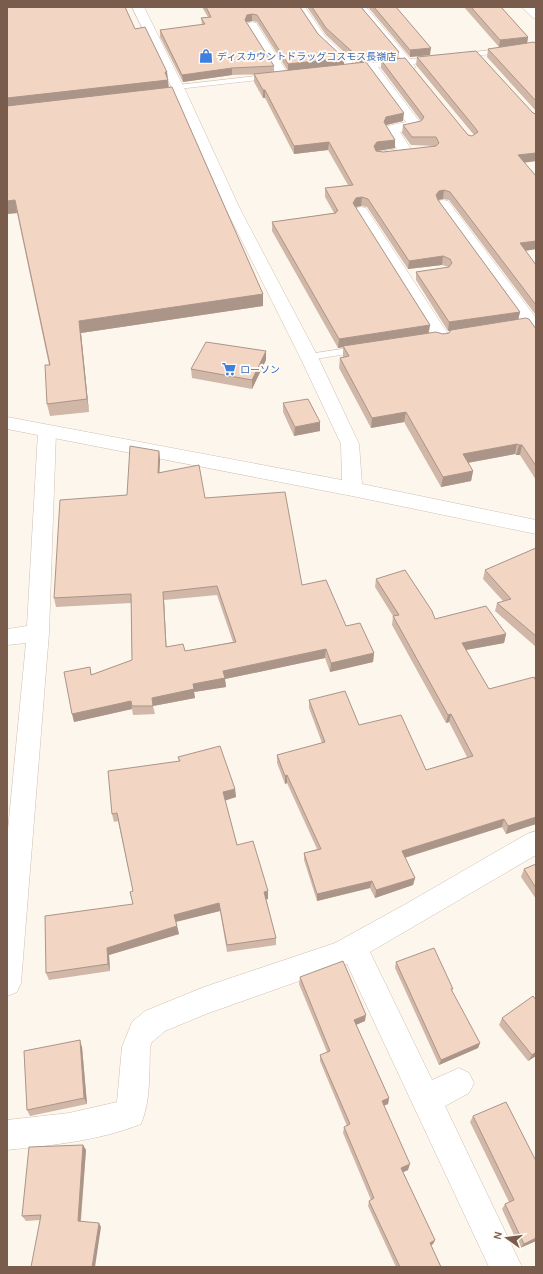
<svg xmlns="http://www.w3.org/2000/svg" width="543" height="1274" font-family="Karla,'Noto Sans JP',sans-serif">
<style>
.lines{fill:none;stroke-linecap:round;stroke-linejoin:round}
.service-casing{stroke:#d1beb0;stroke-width:1}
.minor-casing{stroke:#d1beb0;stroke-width:1}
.tertiary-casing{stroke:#d1beb0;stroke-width:1}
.service{fill:#fff;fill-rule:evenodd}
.minor{fill:#fff;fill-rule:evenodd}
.tertiary{fill:#fff;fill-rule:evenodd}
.wall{fill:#d1b7a8;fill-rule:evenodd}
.shaded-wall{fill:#aa9588}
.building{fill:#f3d5c3;stroke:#aa9588;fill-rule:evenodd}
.labels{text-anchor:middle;stroke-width:4;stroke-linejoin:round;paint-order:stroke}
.far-shop-label{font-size:10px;fill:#366cbe;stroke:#fffaf3;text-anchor:start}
</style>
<rect width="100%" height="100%" fill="#fdf6ec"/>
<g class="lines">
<defs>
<path id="service" d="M 297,7 L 305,7 L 325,36 L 355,65 L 402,60 L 360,10 L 360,7 L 366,7 L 410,59 L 436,57 L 440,59 L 436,61 L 413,64 L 416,67 L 412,69 L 406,64 L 351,70 L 319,40 Z
M 536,44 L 536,48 L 460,58 L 456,56 L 460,54 Z
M 273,74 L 276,74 L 276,78 L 178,89 L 174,87 L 178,85 Z
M 362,346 L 367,349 L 366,351 L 309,360 L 303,357 L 309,354 Z"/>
<path id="minor" d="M 522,7 L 535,7 L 536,8 L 536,19 L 532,17 Z
M 252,22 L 256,23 L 258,26 L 289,75 L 287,78 L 279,78 L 277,75 L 246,26 L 248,23 Z
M 371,62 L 375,63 L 422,125 L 420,128 L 400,132 L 413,152 L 411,155 L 382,159 L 377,158 L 375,155 L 377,152 L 397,149 L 385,129 L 387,126 L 406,122 L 365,66 L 367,63 Z
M 443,200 L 448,201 L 536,318 L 536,327 L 531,328 L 525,327 L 438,207 L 436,204 L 438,201 Z
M 361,207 L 366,208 L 368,211 L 450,337 L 447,341 L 441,342 L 435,341 L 432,337 L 354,211 L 356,208 Z
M 47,426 L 54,428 L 56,432 L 49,633 L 21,983 L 17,992 L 7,996 L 7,840 L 26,643 L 7,645 L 7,629 L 27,626 L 38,432 L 40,428 Z
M 536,831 L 536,855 L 370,952 L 432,1080 L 459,1068 L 469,1073 L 474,1083 L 469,1093 L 445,1106 L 522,1267 L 489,1267 L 347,964 L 206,1014 L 165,1031 L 152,1042 L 150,1047 C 149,1073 151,1100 141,1124 C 98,1141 53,1145 7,1150 L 7,1120 L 69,1113 L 117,1102 L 122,1047 L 132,1022 L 145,1011 L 204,987 L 335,943 L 404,905 L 527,834 Z"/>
<path id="tertiary" d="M 132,7 L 144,7 L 187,94 L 240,209 L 318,357 L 359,444 L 362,484 L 536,520 L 536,534 L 352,496 L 7,429 L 7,417 L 342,480 L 341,444 L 300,357 L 226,209 L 175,94 Z"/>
</defs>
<!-- service casing -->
<use href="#service" class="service-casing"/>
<!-- minor casing -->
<use href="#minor" class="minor-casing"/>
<!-- tertiary casing -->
<use href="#tertiary" class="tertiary-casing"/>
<!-- service -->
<use href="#service" class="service"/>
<!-- minor -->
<use href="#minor" class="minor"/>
<!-- tertiary -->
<use href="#tertiary" class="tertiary"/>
</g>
<!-- wall -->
<path class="wall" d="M 7,7 L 135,29 L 167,72 L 169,88 L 263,294 L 263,306 L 81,333 L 89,412 L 50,416 L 47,404 L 49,365 L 17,213 L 7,214 Z
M 202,7 L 300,7 L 318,34 L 344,65 L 356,63 L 326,35 L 307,7 L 361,7 L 399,52 L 398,59 L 468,135 L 472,136 L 474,135 L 416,65 L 417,57 L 536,114 L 536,161 L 524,162 L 536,176 L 536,249 L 525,251 L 536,265 L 536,314 L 535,314 L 449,200 L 443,199 L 438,200 L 520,312 L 518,320 L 536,329 L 536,480 L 520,455 L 516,455 L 515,454 L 468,463 L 473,471 L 471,481 L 441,487 L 404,422 L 371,428 L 339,368 L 340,358 L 343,357 L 343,347 L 338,348 L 272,231 L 272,222 L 334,213 L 325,197 L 325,188 L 348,185 L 328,150 L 294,154 L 265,98 L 263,98 L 254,82 L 254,74 L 261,74 L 232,75 L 183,82 L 160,37 L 160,30 L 202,25 L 201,18 L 208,17 ZM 252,21 L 257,22 L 288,71 L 274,72 L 274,66 L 246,23 L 247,22 ZM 394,59 L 381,60 L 381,68 L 421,121 L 403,125 L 402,133 L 411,145 L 435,146 L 436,146 L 383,152 L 377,151 L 395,148 L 386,125 L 403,121 L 359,63 L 371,61 ZM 361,206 L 367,207 L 408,269 L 442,265 L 449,267 L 416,272 L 416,280 L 448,331 L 450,331 L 449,333 L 443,334 L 429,333 L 430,325 L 355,207 Z
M 368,7 L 396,7 L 430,55 L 410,57 Z
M 464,7 L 501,7 L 528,37 L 527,43 L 536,44 L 536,111 L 487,57 L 488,49 L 524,44 L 499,47 Z
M 266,351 L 266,360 L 252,389 L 192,378 L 191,369 Z
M 283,403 L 320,431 L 294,436 L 283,412 Z
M 159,451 L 160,460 L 159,473 L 205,498 L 302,585 L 346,626 L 374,653 L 373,662 L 330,672 L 325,658 L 225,679 L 226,687 L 194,692 L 195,698 L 153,706 L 155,714 L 133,715 L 132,709 L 74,722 L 90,667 L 91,675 L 132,660 L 131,603 L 56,607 L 54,598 ZM 217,595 L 233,642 L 185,651 L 166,647 L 164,600 Z
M 536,548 L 536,647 L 495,611 L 497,603 L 503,601 L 483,579 L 485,570 Z
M 376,579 L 435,619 L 506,634 L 504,643 L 466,650 L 536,824 L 506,834 L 502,827 L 405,858 L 415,878 L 413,885 L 375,898 L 370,888 L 317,901 L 304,860 L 304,853 L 317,849 L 287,783 L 285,784 L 277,763 L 277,755 L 322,743 L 309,708 L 309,700 L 359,725 L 426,770 L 467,757 L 449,722 L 446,723 L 392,625 L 393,616 L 375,587 Z
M 178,757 L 235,789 L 236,797 L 225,800 L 237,845 L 268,899 L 266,899 L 276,938 L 276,945 L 227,952 L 220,911 L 176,922 L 179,934 L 109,955 L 110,971 L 49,980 L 46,973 L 133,904 L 130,892 L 133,891 L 118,821 L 114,822 L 112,814 L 179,762 Z
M 536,864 L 536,899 L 521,877 L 524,869 Z
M 396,962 L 480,1043 L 478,1048 L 439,1065 L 395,968 Z
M 300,977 L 365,1021 L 356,1025 L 389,1098 L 388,1104 L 384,1106 L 408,1170 L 403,1172 L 435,1240 L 433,1244 L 431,1245 L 441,1267 L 396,1267 L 368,1206 L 369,1201 L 371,1200 L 343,1133 L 344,1127 L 347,1126 L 320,1061 L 320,1055 L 327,1052 L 299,984 Z
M 536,1000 L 536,1056 L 528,1061 L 499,1025 L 502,1018 Z
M 82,1047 L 87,1104 L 30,1116 L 27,1110 Z
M 473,1116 L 536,1161 L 536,1241 L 520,1248 L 502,1209 L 505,1204 L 509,1202 L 470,1122 Z
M 83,1145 L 86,1150 L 81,1221 L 101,1227 L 40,1220 L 26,1221 L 22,1216 Z"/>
<!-- shaded-wall -->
<path class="shaded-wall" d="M 252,14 L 252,21 L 247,22 L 245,27 L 245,20 L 247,15 Z
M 528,37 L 527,44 L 499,47 L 500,40 Z
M 431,48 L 430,55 L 410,57 L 410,50 Z
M 371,54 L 371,61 L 357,63 L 357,56 Z
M 344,58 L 344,65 L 288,71 L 288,64 Z
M 232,68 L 232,75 L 183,82 L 182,75 Z
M 167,72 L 169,92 L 7,109 L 7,98 Z
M 263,90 L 265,90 L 265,98 L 263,98 Z
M 404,113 L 403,121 L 386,125 L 384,122 L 386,117 Z
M 395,140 L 395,148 L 377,151 L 374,154 L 374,146 L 377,142 Z
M 329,142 L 328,150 L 294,154 L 294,146 Z
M 536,153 L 536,161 L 516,164 L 518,155 Z
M 444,190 L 443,199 L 438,200 L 436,195 L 439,191 Z
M 362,197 L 361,206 L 356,207 L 353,212 L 353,203 L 356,198 Z
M 15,200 L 17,213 L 7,214 L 7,201 Z
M 536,241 L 536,249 L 518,252 L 520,243 Z
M 443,256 L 442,265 L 408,269 L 409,261 Z
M 263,294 L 263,306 L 81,333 L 89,412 L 87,399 L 79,321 Z
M 520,312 L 518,320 L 448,331 L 449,322 Z
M 430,325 L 428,334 L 338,348 L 339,339 Z
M 266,351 L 266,360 L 252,389 L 252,380 Z
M 406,412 L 404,422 L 371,428 L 372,418 Z
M 320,422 L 320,431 L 294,436 L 295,427 Z
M 517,444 L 515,454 L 461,464 L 463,454 Z
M 519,445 L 522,445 L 520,455 L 516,455 Z
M 159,451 L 160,460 L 159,482 L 158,473 Z
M 473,471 L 471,481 L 441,487 L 443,477 Z
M 163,592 L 164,600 L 167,656 L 166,647 Z
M 506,634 L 504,643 L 460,651 L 462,643 Z
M 326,649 L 325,658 L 225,679 L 226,687 L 194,692 L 195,698 L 153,706 L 152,698 L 193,684 L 223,671 Z
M 374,653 L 373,662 L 330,672 L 331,663 Z
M 131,701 L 132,709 L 74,722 L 72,714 Z
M 451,714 L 449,722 L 446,723 L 448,715 Z
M 287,775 L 287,783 L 285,784 L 285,776 Z
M 235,789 L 236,797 L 224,801 L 223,792 Z
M 536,817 L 536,824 L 506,834 L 508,826 Z
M 504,819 L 502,827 L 400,859 L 402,851 Z
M 415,878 L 413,885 L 375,898 L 376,890 Z
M 372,881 L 370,888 L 317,901 L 317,894 Z
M 268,891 L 268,899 L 264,900 L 264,892 Z
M 219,903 L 220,911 L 175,922 L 174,915 Z
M 177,926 L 179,934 L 109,955 L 110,971 L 108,964 L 107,948 Z
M 366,1015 L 365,1021 L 353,1026 L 354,1020 Z
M 80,1040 L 82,1047 L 87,1104 L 84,1098 Z
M 480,1043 L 478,1048 L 439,1065 L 441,1060 Z
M 536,1052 L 536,1056 L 528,1061 L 532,1055 Z
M 389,1098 L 388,1104 L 380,1107 L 382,1101 Z
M 83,1145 L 86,1150 L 80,1226 L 78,1221 Z
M 410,1164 L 408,1170 L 399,1174 L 401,1168 Z
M 99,1223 L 101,1227 L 95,1267 L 92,1267 Z
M 536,1238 L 536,1241 L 520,1248 L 524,1244 Z
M 435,1240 L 433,1244 L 428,1247 L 430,1243 Z"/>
<!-- building -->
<path class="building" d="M 7,7 L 125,7 L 135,29 L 145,27 L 167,72 L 165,72 L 168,80 L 7,98 Z
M 206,7 L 300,7 L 318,34 L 344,58 L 288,64 L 257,15 L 252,14 L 247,15 L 245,20 L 274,66 L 232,68 L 182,75 L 160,30 L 205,24 L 201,18 L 211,17 Z
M 312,7 L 361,7 L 399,52 L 371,54 L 357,56 L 326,28 Z
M 374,7 L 396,7 L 431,48 L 410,50 Z
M 471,7 L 501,7 L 528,37 L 500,40 Z
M 534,42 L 536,44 L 536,101 L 488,49 Z
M 476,51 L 533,113 L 536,114 L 536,153 L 518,155 L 536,176 L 536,241 L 520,243 L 536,265 L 536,305 L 450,192 L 444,190 L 439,191 L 436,195 L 438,200 L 520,312 L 449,322 L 416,272 L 449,267 L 452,263 L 450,259 L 443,256 L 409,261 L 368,199 L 362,197 L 356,198 L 353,203 L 430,325 L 339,339 L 272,222 L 336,213 L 336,211 L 338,211 L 325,188 L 353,185 L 329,142 L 294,146 L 265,90 L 263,90 L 254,74 L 366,62 L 404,113 L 386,117 L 384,122 L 395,140 L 377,142 L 374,146 L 376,151 L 383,152 L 436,146 L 439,143 L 436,137 L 412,137 L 403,125 L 421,121 L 424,117 L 381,60 L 405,58 L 468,135 L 472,136 L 478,132 L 476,129 L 417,57 Z
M 172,87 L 263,294 L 79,321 L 87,399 L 47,404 L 45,365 L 50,365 L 15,200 L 7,201 L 7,106 Z
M 526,318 L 529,319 L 536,329 L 536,466 L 522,445 L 519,445 L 517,444 L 463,454 L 473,471 L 443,477 L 406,412 L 372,418 L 340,358 L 349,356 L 343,346 L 436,332 L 443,334 L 449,333 L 451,330 Z
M 206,342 L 266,351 L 252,380 L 191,369 Z
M 308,399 L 320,422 L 295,427 L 283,403 Z
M 130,446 L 159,451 L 158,473 L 199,465 L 205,498 L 285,492 L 302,585 L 326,580 L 346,626 L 360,623 L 374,653 L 331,663 L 326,649 L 223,671 L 225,678 L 193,684 L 194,689 L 152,698 L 153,706 L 132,706 L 131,701 L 72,714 L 64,672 L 90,667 L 91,675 L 132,660 L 131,594 L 54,598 L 60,500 L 127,495 ZM 217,586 L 236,642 L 185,651 L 183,644 L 166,647 L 163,592 Z
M 536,548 L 536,636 L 497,603 L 511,599 L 485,570 Z
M 405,570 L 432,611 L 435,619 L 486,606 L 506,634 L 462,643 L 489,689 L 534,677 L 536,681 L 536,817 L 508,826 L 504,819 L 402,851 L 415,878 L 376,890 L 372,881 L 317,894 L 304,853 L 321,849 L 287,775 L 285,776 L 277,755 L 325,742 L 309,700 L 345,691 L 359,725 L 401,715 L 426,770 L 473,756 L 451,714 L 448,715 L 393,616 L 399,615 L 376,579 Z
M 220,746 L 235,789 L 223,792 L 237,845 L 253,841 L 268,891 L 264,892 L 276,938 L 227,945 L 219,903 L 174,915 L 177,926 L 107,948 L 108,964 L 46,973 L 45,916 L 133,904 L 130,892 L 133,891 L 117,813 L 112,814 L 108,771 L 180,761 L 178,757 Z
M 536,864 L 536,888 L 524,869 Z
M 434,948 L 453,989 L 451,989 L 480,1043 L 441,1060 L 396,962 Z
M 343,961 L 366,1015 L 354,1020 L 389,1098 L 382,1101 L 410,1164 L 401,1168 L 435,1240 L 430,1243 L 441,1267 L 400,1267 L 369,1201 L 374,1198 L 344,1127 L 350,1124 L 320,1055 L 330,1051 L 300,977 Z
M 533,996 L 536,1000 L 536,1052 L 532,1055 L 502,1018 Z
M 80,1040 L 84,1098 L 27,1110 L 24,1051 Z
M 506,1102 L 536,1161 L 536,1238 L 524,1244 L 505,1204 L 514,1200 L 473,1116 Z
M 83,1145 L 78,1221 L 99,1223 L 92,1267 L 31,1267 L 41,1215 L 22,1216 L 29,1147 Z"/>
<!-- icons -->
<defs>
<symbol id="shop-bare" viewBox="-9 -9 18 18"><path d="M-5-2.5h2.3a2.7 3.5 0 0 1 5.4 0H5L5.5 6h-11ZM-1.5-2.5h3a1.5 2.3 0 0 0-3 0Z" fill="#3f7fe0" stroke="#fffaf3" stroke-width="2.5" paint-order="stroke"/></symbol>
<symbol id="supermarket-bare" viewBox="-9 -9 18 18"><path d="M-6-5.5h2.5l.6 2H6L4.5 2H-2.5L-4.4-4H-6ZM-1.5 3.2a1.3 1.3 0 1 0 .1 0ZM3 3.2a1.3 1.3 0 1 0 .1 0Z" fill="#3f7fe0" stroke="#fffaf3" stroke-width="2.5" paint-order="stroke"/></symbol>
</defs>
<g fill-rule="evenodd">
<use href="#shop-bare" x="196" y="46" width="20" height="20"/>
<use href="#supermarket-bare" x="219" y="359" width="20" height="20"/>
</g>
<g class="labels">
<!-- far-shop labels -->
<g class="far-shop-label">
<text x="217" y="60">ディスカウントドラッグコスモス長嶺店</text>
<text x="240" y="373">ローソン</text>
</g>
</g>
<!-- border -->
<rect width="543" height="1274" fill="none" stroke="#7a5c4d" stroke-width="16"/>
<!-- north arrow -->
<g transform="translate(507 1238) rotate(284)" stroke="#fffaf3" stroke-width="3" paint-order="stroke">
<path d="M0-3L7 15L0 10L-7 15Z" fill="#7a5c4d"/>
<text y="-6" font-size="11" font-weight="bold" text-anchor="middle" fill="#7a5c4d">N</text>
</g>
</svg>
